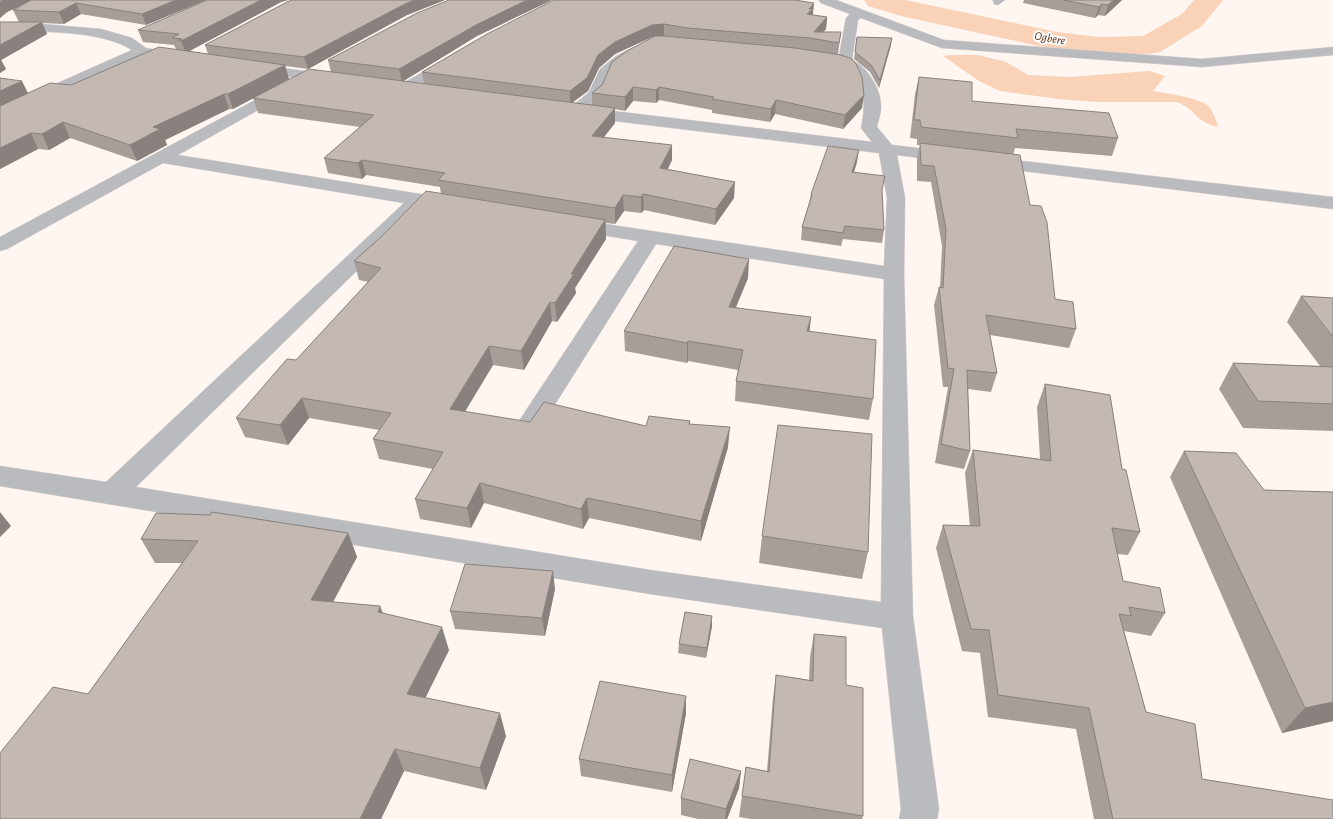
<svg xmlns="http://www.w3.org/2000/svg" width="1333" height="819" font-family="'Alegreya Sans',sans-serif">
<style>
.water{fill:#fad2b8}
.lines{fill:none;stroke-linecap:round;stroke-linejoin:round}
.river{fill:#fad2b8;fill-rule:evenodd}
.minor-casing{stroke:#dbd3ce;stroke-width:1}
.minor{fill:#b9bbbf;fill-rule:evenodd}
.wall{fill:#a89e99;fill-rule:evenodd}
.shaded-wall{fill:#88817d}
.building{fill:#c3b8b2;stroke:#88817d}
.labels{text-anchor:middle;stroke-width:4;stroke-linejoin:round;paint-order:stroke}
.far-water-label{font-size:12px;font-style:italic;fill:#603616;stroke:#fff}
</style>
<rect width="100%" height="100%" fill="#fff6f1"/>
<!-- water -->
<path class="water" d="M 950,55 L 978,55 L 1006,62 L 1028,75 L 1069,77 L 1149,71 L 1165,76 L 1153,91 C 1166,93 1198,98 1207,105 C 1213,111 1216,119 1218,127 C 1195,122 1197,110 1177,102 L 1097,102 L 1058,99 L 1000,91 L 979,81 L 943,56 Z"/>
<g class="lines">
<!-- river -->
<path class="river" d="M 864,0 L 905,0 L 1057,32 L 1098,37 L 1143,36 L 1182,14 L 1194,0 L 1223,0 L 1202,26 L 1160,52 L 1149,54 L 1098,55 L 1057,50 L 901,16 L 868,6 Z"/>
<defs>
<path id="minor" d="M 819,0 L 836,0 L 944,40 L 1202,59 L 1333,47 L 1333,55 L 1202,67 L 942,48 L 861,18 L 858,20 L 852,60 C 868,67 881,89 881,107 C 881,114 878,121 877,127 L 892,145 L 951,152 L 957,153 L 960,157 L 957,161 L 951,162 L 897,155 L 905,198 L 904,274 L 913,617 L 939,809 L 937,819 L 899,819 L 901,809 L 882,628 L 650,594 L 0,486 L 0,466 L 106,482 L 404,203 L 163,163 L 7,249 L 0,251 L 0,237 L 285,84 L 290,86 L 293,89 L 290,92 L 178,155 L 451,199 L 458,201 L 460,205 L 458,209 L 451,211 L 423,206 L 136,487 L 650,570 L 881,602 L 884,279 L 656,244 L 537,433 L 528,436 L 519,433 L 515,427 L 638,241 L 565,229 L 562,225 L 565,221 L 572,219 L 884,266 L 887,198 L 879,153 L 581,117 L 570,113 L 568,110 L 589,92 L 600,69 L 616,56 L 632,48 L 642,48 L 644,51 L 611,74 L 604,94 L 588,108 L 872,142 L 861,128 C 865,110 867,83 850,70 C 843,65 834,66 829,60 L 831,57 L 839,56 L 846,18 L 850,14 L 821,3 Z
M 993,0 L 1005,0 L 998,5 L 994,4 Z
M 30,23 L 101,29 L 132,38 L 146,48 L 185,55 L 187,58 L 185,61 L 180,62 L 144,55 L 0,123 L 0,112 L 60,82 L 132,50 C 101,30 37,31 0,32 L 0,24 Z
M 453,55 L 458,56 L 460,59 L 458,62 L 410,91 L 400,91 L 397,88 L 400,85 Z
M 254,64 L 333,75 L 338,76 L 340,79 L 338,82 L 333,83 L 249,71 L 247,68 L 249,65 Z
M 988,157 L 1333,197 L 1333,209 L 982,166 L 979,162 L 982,158 Z"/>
</defs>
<!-- minor casing -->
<use href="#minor" class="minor-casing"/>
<!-- minor -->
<use href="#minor" class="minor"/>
</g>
<!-- wall -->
<path class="wall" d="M 0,0 L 206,0 L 146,25 L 81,14 L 64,24 L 42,23 L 47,34 L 1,60 L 6,69 L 0,73 L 0,22 L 26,22 L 19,22 L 13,10 L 26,3 L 7,12 L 0,18 Z
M 207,0 L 288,0 L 281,2 L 189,51 L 208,54 L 205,45 L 291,0 L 445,0 L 407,15 L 308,69 L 285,66 L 289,79 L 233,109 L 229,109 L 165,140 L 167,145 L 137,161 L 70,138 L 49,150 L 38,149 L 0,169 L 0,78 L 28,93 L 71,85 L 176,49 L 174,45 L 143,42 L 138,30 Z
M 449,0 L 552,0 L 477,36 L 403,81 L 424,84 L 422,72 L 487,34 L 813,14 L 812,15 L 827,17 L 826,29 L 823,32 L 841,32 L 838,54 L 862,108 L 843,129 L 775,114 L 770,122 L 712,113 L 712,110 L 659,100 L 656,103 L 633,101 L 625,111 L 615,109 L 615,123 L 604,137 L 672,160 L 668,169 L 734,198 L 715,225 L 644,210 L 641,213 L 624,211 L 615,224 L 606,223 L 606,239 L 575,288 L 576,293 L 557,322 L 552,321 L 524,370 L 493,365 L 465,412 L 530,422 L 646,426 L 690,424 L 728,447 L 701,541 L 589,518 L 583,529 L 484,503 L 471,528 L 420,519 L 415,499 L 433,469 L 379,459 L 373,439 L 379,430 L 309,418 L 288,445 L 245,437 L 236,418 L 296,360 L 368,282 L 359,280 L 354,261 L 441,194 L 440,187 L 366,175 L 362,179 L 328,173 L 324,158 L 360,127 L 258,113 L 253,98 L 331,72 L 328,60 ZM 652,37 L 655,37 L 592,93 L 592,105 L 572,103 L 588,91 L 599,68 L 615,54 Z
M 1024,0 L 1122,0 L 1105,16 L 1098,15 L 1095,18 L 1023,3 Z
M 857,37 L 891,45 L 879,88 L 870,72 L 854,59 Z
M 919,77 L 972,101 L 1118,138 L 1112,156 L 1015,148 L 1013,155 L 1030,205 L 1055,299 L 1076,329 L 1069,348 L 990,335 L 997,373 L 991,392 L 968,389 L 970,451 L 964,469 L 935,463 L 948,387 L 943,387 L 934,305 L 939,287 L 940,288 L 942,246 L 931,182 L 917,181 L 917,159 L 920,145 L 917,145 L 917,139 L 910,138 L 915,94 Z
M 857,162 L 854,172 L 882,192 L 884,230 L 882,243 L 843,239 L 841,246 L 801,240 L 802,227 L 809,203 L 811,194 Z
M 748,278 L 736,307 L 809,332 L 873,399 L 869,420 L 735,401 L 736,381 L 738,370 L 688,361 L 687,363 L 625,351 L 624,331 Z
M 1301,296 L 1333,298 L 1333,431 L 1243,428 L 1219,389 L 1233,363 L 1320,366 L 1287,322 Z
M 1045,384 L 1122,469 L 1140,532 L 1128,555 L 1117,554 L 1123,581 L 1165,613 L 1151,636 L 1124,631 L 1146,712 L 1202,779 L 1333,819 L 1094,819 L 1076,729 L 988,717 L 980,653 L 962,651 L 936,548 L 943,525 L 970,526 L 965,473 L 973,450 L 1040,459 L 1037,407 Z
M 1184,451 L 1264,490 L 1333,492 L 1333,721 L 1282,733 L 1170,477 Z
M 348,533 L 357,557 L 333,602 L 380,606 L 383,613 L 449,650 L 425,698 L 506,736 L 486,790 L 404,771 L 381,819 L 0,819 L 88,694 L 182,563 L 155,563 L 141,539 Z
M 762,536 L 868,552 L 862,579 L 759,563 Z
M 555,589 L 545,636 L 455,629 L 450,611 Z
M 712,626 L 706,658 L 678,653 L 679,644 Z
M 814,634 L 846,685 L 863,816 L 862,819 L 751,819 L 739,817 L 746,767 L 767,771 L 773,698 L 776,675 L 809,680 L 810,657 Z
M 686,696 L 686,713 L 672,792 L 581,776 L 579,759 Z
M 741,771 L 739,788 L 727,819 L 698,819 L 681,815 L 681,798 Z"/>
<!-- shaded-wall -->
<path class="shaded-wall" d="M 2,0 L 33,0 L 7,12 L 0,18 L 0,2 Z
M 176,0 L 206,0 L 146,25 L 142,14 Z
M 261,0 L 288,0 L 281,2 L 186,53 L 181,41 Z
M 415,0 L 445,0 L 407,15 L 308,69 L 304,57 L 405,4 Z
M 527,0 L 552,0 L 477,36 L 402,82 L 399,69 L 476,25 Z
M 1114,0 L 1122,0 L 1105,16 L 1108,5 Z
M 76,3 L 81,14 L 64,24 L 59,12 Z
M 814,3 L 813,14 L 806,26 L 809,9 Z
M 1102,4 L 1098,15 L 1095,18 L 1099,7 Z
M 827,17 L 826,29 L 817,39 L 814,32 Z
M 42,22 L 47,34 L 1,60 L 6,69 L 0,73 L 0,45 Z
M 664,24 L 664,36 L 652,37 L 615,54 L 599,68 L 588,91 L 570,104 L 570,91 L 598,55 L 615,42 L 652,25 Z
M 892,38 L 891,45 L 879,88 L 880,80 Z
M 285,65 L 289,79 L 233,109 L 228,94 Z
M 22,81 L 29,95 L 0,110 L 0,91 Z
M 633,87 L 633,101 L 625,111 L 625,97 Z
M 659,87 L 659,100 L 656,103 L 656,90 Z
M 224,94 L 229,109 L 165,140 L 167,145 L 137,161 L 130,145 L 153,127 Z
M 864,95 L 862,108 L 843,129 L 845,115 Z
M 776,100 L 775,114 L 770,122 L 771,109 Z
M 615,108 L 615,123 L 593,151 L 592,136 Z
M 63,122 L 70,138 L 49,150 L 42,134 Z
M 31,133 L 38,149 L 0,169 L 0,148 Z
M 672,145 L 672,160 L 660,183 L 660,168 Z
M 859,150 L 857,162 L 850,184 L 852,172 Z
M 362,160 L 366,175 L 362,179 L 358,163 Z
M 735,182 L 734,198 L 715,225 L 716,209 Z
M 643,194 L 644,210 L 641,213 L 641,197 Z
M 623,195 L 624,211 L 615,224 L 615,208 Z
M 605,220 L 606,239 L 575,288 L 576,293 L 557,322 L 555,303 L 571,274 Z
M 749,259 L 748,278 L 728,326 L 729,307 Z
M 550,302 L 552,321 L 524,370 L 521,351 Z
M 811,317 L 809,337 L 807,331 Z
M 688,341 L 688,361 L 687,363 L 687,343 Z
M 489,346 L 493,365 L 454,429 L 450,409 Z
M 302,398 L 309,418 L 288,445 L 280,425 Z
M 730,427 L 728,447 L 701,541 L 701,521 Z
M 480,483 L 484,503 L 471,528 L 467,508 Z
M 587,498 L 589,518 L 583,529 L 581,509 Z
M 0,512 L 11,526 L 0,537 Z
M 348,533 L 357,557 L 321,624 L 311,600 Z
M 553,571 L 555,589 L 545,636 L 542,618 Z
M 380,606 L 388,629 L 378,612 Z
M 712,616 L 712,626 L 706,658 L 707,648 Z
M 442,627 L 449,650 L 416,717 L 407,694 Z
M 686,696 L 686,713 L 672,792 L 672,775 Z
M 1333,702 L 1333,721 L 1282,733 L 1305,708 Z
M 500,713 L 506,736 L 486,790 L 480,768 Z
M 395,749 L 404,771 L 381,819 L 360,819 Z
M 741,771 L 739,788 L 727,819 L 725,819 L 726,809 Z"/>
<!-- building -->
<path class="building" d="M 31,0 L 176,0 L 142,14 L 76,3 L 59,12 L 13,10 Z
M 207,0 L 261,0 L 181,41 L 178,40 L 182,39 L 172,38 L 179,34 L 138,30 Z
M 291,0 L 415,0 L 405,4 L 304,57 L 205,45 Z
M 449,0 L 527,0 L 476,25 L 399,69 L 328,60 L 417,13 Z
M 554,0 L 795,0 L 814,3 L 809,9 L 813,9 L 807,14 L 827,17 L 814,32 L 841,32 L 839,43 L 810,38 L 687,28 L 664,24 L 652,25 L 615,42 L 598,55 L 587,78 L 570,91 L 422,72 L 487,34 Z
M 1063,0 L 1114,0 L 1108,5 L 1102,4 L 1099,7 Z
M 0,22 L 42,22 L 0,45 Z
M 655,36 L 664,36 L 795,48 L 841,55 L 852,59 L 856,64 L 862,77 L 864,95 L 845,115 L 776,100 L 771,109 L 712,99 L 714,97 L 659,87 L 656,90 L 633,87 L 625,97 L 592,93 L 602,85 L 612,62 L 627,51 Z
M 857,37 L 892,38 L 880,80 L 871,65 L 855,52 Z
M 159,47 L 285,65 L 228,94 L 224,94 L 153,127 L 160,129 L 130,145 L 63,122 L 42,134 L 31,133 L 0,148 L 0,106 L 50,83 L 71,85 Z
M 309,69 L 615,108 L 592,136 L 672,145 L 660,168 L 735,182 L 716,209 L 643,194 L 641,197 L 623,195 L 615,208 L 438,180 L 445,173 L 362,160 L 358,163 L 324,158 L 374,115 L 253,98 Z
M 919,77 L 972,82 L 972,101 L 1109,113 L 1118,138 L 1016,129 L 1018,138 L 921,127 L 920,120 L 914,120 Z
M 0,78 L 22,81 L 0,91 Z
M 920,143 L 1020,155 L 1030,205 L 1041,206 L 1047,222 L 1055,299 L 1073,302 L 1076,329 L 986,315 L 997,373 L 967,370 L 970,451 L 941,444 L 954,369 L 948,368 L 939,287 L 943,288 L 946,229 L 934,166 L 921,165 Z
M 828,146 L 859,150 L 852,172 L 885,176 L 882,190 L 884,230 L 845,226 L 843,233 L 802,227 L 812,195 L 811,194 Z
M 426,191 L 605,220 L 571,274 L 574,274 L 555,303 L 550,302 L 521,351 L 489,346 L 450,409 L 530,422 L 544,402 L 646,426 L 649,416 L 690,421 L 689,424 L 730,427 L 701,521 L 587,498 L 581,509 L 480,483 L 467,508 L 415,499 L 443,452 L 373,439 L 391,413 L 302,398 L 280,425 L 236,418 L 287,359 L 296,360 L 381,268 L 354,261 L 381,237 Z
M 674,246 L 749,259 L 729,307 L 811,317 L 807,331 L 876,340 L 873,399 L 736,381 L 743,350 L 688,341 L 687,343 L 624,331 Z
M 1301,296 L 1333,298 L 1333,337 Z
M 1233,363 L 1333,367 L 1333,404 L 1258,401 Z
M 1045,384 L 1110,395 L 1122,469 L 1126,470 L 1140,532 L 1112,528 L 1123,581 L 1160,588 L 1165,613 L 1129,607 L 1131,616 L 1119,614 L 1146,712 L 1195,724 L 1202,779 L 1333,800 L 1333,819 L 1113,819 L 1089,708 L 998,695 L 989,630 L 971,629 L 943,525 L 980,526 L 973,450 L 1051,461 Z
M 778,425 L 872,434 L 868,552 L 762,536 Z
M 1184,451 L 1236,453 L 1264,490 L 1333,492 L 1333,702 L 1305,708 Z
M 212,512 L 348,533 L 311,600 L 380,606 L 378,612 L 442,627 L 407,694 L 500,713 L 480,768 L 395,749 L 360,819 L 0,819 L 0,753 L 53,687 L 88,694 L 198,541 L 141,539 L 156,513 L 210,515 Z
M 465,564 L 553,571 L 542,618 L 450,611 Z
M 685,612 L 712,616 L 707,648 L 679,644 Z
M 814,634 L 846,637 L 846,685 L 863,688 L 863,816 L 742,796 L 746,767 L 769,772 L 776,675 L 813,681 Z
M 600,681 L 686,696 L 672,775 L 579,759 Z
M 690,759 L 741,771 L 726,809 L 681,798 Z"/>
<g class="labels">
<!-- far-water labels -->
<g class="far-water-label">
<text transform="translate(1050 38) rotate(10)" y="4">Ogbere</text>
</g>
</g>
</svg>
